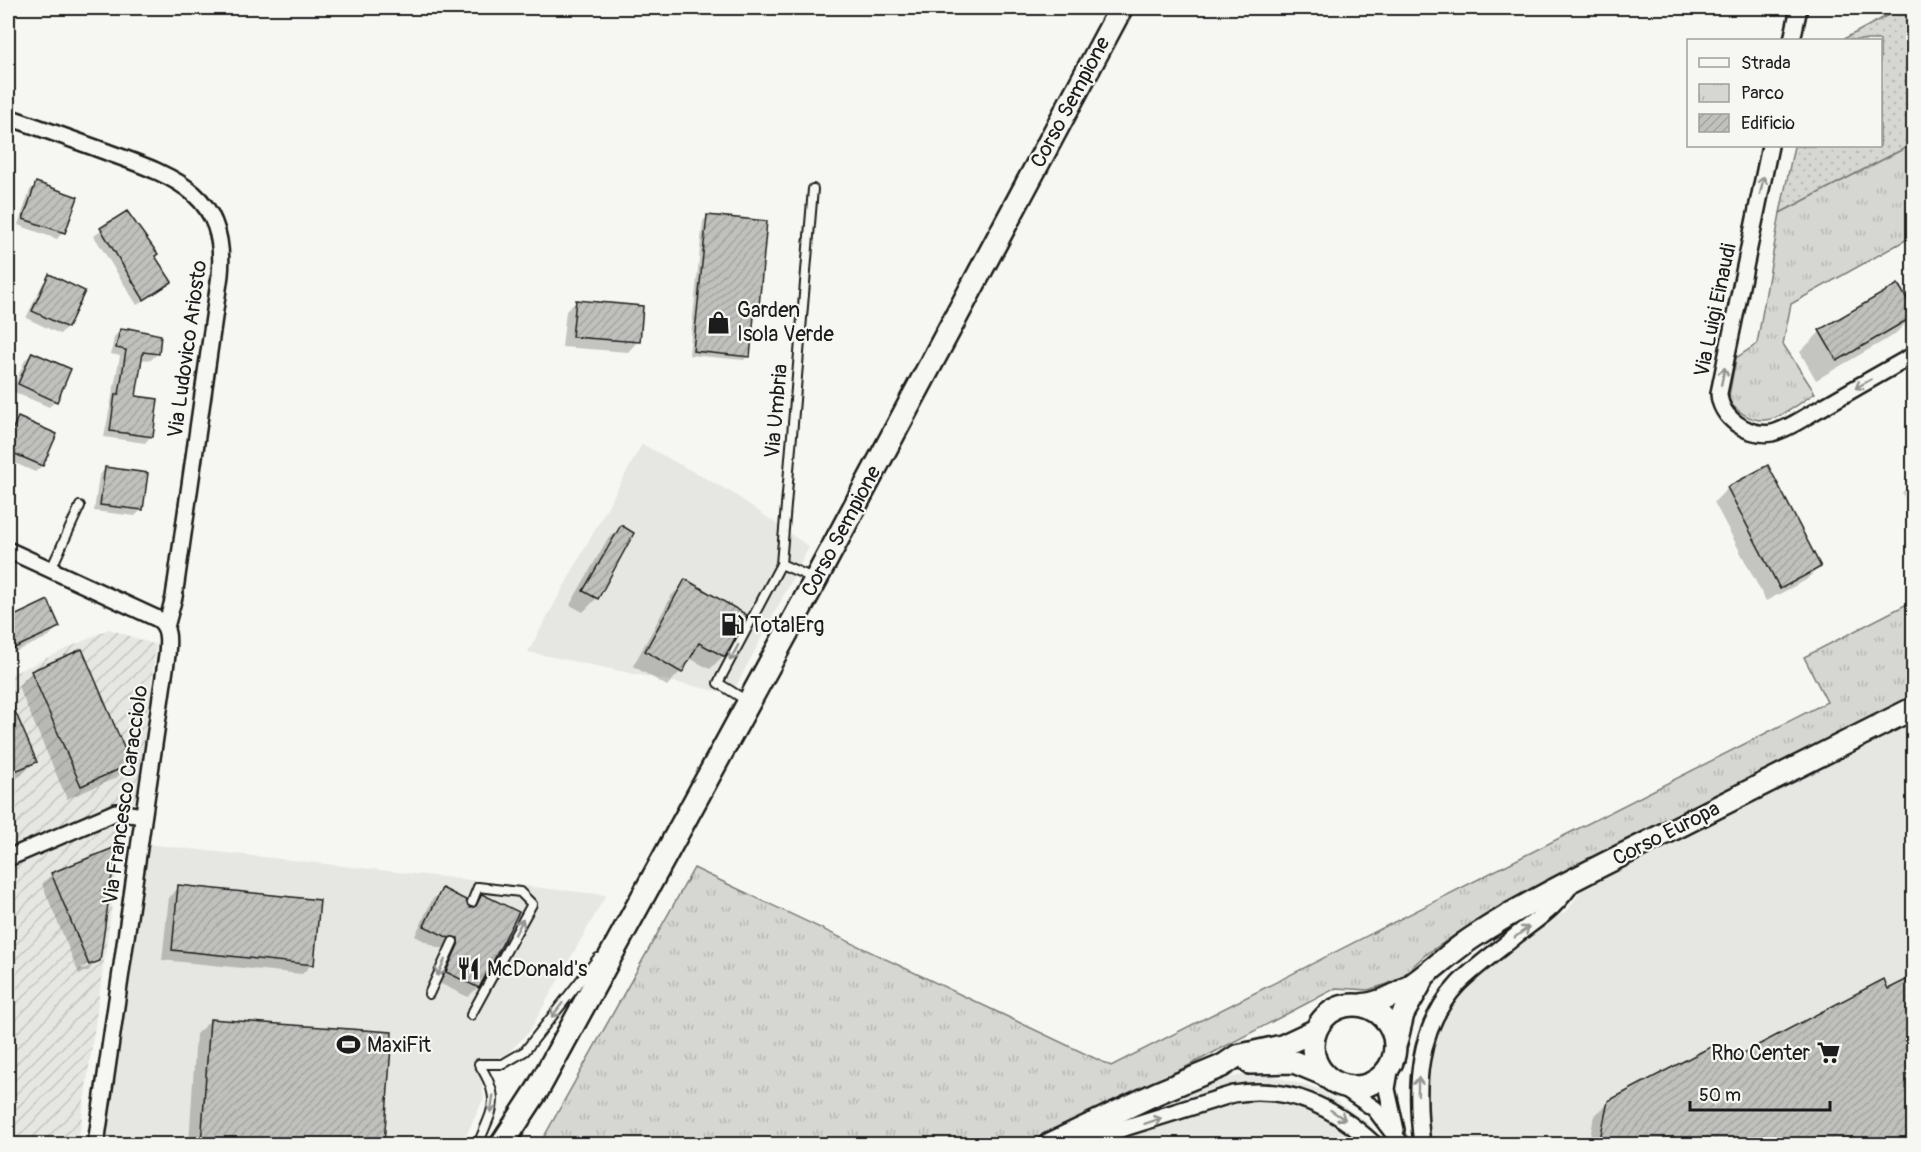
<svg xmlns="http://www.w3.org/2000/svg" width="1921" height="1152" font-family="Pangolin,sans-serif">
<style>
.built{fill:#e6e6e2}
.industrial{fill:url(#industrial-furrows)}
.grass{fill:url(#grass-dots);stroke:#797977;stroke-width:1.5}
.park{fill:url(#park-tufts);stroke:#797977;stroke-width:1.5}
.shadow{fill:#0003;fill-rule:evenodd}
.building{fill:url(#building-hatch);stroke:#1c1c1c;stroke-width:1.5}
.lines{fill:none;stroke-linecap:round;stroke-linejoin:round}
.service-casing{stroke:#1c1c1c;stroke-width:12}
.minor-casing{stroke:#1c1c1c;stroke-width:20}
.secondary-casing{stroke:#1c1c1c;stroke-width:26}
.primary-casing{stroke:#1c1c1c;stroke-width:27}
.service{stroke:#f6f6f2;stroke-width:8}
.minor{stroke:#f6f6f2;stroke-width:15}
.secondary{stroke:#f6f6f2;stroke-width:21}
.primary{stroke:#f6f6f2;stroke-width:22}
.oneway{stroke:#949492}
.labels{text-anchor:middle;stroke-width:4.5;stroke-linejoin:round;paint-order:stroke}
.street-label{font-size:21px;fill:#1c1c1c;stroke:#f6f6f2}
.poi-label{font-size:21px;fill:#1c1c1c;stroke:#f6f6f2;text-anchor:start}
</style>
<defs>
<pattern id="industrial-furrows" width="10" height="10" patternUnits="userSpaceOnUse" patternTransform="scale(1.5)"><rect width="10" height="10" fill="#e6e6e2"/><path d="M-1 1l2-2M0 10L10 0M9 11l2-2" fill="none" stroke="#c5c5c1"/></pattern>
<pattern id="grass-dots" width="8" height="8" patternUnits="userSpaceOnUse" patternTransform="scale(1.5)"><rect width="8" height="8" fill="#d6d6d2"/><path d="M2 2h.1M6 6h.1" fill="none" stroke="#b7b7b4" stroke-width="1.8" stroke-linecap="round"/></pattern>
<pattern id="park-tufts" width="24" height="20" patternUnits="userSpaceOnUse" patternTransform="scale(1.5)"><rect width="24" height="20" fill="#d6d6d2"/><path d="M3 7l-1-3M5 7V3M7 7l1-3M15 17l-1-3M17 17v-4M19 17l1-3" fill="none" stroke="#b7b7b4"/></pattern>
<pattern id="building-hatch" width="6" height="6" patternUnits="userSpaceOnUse" patternTransform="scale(1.5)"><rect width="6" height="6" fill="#c0c0bd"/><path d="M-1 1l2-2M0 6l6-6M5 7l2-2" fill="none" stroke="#a4a4a2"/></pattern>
</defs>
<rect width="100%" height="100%" fill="#f6f6f2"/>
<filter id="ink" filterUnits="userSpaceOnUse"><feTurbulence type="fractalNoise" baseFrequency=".0167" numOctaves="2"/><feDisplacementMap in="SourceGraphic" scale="12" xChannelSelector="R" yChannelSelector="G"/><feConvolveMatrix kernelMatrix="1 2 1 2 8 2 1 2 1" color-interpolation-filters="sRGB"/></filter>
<g filter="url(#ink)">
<!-- built -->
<path class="built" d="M 642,444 L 734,494 L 809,547 L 732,694 L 528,652 Z
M 1913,718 L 1913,1144 L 1424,1144 L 1425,1055 L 1446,1005 L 1496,957 L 1568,910 L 1588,881 Z
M 140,843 L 163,846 L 606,895 L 529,1032 L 506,1055 L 479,1064 L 484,1098 L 462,1144 L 100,1144 Z
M 1258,1072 L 1319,1089 L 1367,1122 L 1386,1144 L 1082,1144 L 1161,1105 L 1224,1079 Z"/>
<!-- industrial -->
<path class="industrial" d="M 109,629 L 156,645 L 137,796 L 124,821 L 78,1144 L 8,1144 L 8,676 Z"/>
<!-- grass -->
<path class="grass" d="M 1901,8 L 1913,8 L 1913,144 L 1780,213 L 1794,146 L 1880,146 L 1880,40 L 1842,40 Z"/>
<!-- park -->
<path class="park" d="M 1913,144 L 1913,236 L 1791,304 L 1783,344 L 1815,393 C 1782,415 1761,437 1728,401 L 1736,358 L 1757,344 L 1780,213 Z
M 1913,601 L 1913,696 L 1504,903 L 1425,955 L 1397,981 L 1368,990 L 1336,988 L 1186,1067 L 1025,1144 L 540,1144 L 694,868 L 1111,1066 L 1827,702 L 1804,657 Z"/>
<!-- shadow -->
<path class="shadow" d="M 37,184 L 63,232 L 57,239 L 18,225 L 30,190 Z
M 127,213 L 170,282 L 137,305 L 94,236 Z
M 707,217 L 757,305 L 753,310 L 748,356 L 744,360 L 689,355 L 703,221 Z
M 50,276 L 67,327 L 60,334 L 26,318 L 43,283 Z
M 577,301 L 638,341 L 628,352 L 562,347 L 566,311 Z
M 1914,315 L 1894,335 L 1816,380 L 1800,352 L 1820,332 Z
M 120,330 L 157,354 L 151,360 L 140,359 L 135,398 L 151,436 L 145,443 L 104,437 L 120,356 L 111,354 L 114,337 Z
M 32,354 L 56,401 L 49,407 L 12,391 L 25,360 Z
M 18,418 L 42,466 L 35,472 L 8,460 L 8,434 Z
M 105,469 L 141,510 L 135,516 L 94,511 L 99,476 Z
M 1914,482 L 1914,515 L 1902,493 Z
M 1728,488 L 1819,567 L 1806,580 L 1766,601 L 1714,502 Z
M 621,527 L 632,533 L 597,598 L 583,612 L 570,605 L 607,540 Z
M 686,581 L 724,655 L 710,669 L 689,658 L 680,672 L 667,686 L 633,666 L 672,595 Z
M 47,602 L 58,627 L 48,637 L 8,655 L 8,621 Z
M 32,672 L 130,764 L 116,778 L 67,799 L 18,686 Z
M 8,699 L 35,761 L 21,775 L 8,781 Z
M 52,874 L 98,960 L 88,971 L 79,974 L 42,884 ZM 91,963 L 91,966 L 82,969 L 81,967 Z
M 179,887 L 312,964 L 302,974 L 162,960 L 169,897 Z
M 443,890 L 470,911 L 482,896 L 478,987 L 468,997 L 437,982 L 448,948 L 438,948 L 415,936 L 432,900 Z
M 1914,977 L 1914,1144 L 1589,1144 L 1594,1116 L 1609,1102 L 1725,1064 Z
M 210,1021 L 390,1033 L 382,1144 L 189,1144 L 196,1034 Z
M 142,1140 L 172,1144 L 137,1144 Z"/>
<!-- building -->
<path class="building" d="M 36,182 L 78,197 L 65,233 L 23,219 Z
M 127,211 L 158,254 L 155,256 L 172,282 L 144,300 L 100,228 Z
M 707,215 L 767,221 L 759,306 L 755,306 L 750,357 L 693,351 Z
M 49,274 L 85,291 L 68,328 L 32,311 Z
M 1898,284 L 1914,310 L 1914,316 L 1837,361 L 1819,330 Z
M 576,300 L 643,306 L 640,342 L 572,337 Z
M 128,328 L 161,335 L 159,354 L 143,352 L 136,396 L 158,399 L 153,437 L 110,431 L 115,394 L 119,394 L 126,350 L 116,348 L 120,329 L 128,330 Z
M 32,352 L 71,369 L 57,402 L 18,384 Z
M 18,417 L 57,434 L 43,466 L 8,451 L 8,440 Z
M 1768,465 L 1821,567 L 1780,589 L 1727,487 Z
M 105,467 L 148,473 L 143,510 L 100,505 Z
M 621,525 L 634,533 L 598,599 L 583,591 Z
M 685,579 L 747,615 L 725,657 L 699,643 L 682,673 L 645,651 Z
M 48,600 L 60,627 L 8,651 L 8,619 Z
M 82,649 L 131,764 L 81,786 L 31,671 Z
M 8,695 L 37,762 L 8,774 Z
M 116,847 L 100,961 L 89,965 L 51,873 Z
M 178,885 L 320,900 L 314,965 L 172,950 Z
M 442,888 L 466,900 L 470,908 L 476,906 L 482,894 L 519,912 L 479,988 L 446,972 L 458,945 L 458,938 L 449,938 L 424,926 Z
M 1914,976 L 1914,1144 L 1599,1144 L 1608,1101 L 1716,1044 L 1726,1062 L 1884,979 L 1888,989 Z
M 210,1019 L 392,1032 L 384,1144 L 299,1144 L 239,1140 L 238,1144 L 201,1144 Z"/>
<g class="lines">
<defs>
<path id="service" d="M 781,564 L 815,579
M 51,569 L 80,506
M 747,701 L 718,683 L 781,564 L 813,189
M 429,994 L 453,942
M 471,1015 L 532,904 L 520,892 L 478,887 L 472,902
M 479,1064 L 503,1064 L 525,1051 L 598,958
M 478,1144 C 493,1108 502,1100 479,1064"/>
<path id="minor" d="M 1792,40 L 1799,8
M 8,117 C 41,128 74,140 107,152 C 172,176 228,192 220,275 L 174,597 L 166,627
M 1770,146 L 1719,393 C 1720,418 1748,437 1772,433 C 1789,429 1806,416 1821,408 C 1852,390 1883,372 1914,355
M 8,550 L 158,619 C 170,627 168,642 167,655 L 96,1144
M 8,858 L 116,812 L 143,816
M 1391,1065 L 1387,1089 L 1396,1130
M 1340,1085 L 1375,1109 L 1399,1141
M 1078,1132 L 1108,1133 L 1233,1094 C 1289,1085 1334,1107 1374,1144
M 1422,1144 C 1415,1088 1416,1029 1458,984 C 1476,966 1498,951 1518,934 C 1544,914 1554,909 1574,881"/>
<path id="secondary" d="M1313 1046a41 41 0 1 1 82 0a41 41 0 1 1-82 0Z
M 1361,1005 C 1407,1001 1438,959 1475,936 C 1535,897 1599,867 1662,835 C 1746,792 1830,750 1914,708
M 1396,1043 L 1403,1014 L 1422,981
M 1250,1063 L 1294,1062 L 1323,1074
M 1050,1144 L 1157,1093 L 1222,1066 L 1237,1056 L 1282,1046 L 1316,1030"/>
<path id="primary" d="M 502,1144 L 538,1089 L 816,579 L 1121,8"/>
</defs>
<!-- service casing -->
<use href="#service" class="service-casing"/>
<!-- minor casing -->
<use href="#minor" class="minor-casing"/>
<!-- secondary casing -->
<use href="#secondary" class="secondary-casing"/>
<!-- primary casing -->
<use href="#primary" class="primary-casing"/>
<!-- service -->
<use href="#service" class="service"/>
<!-- minor -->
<use href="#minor" class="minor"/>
<!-- secondary -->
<use href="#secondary" class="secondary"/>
<!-- primary -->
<use href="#primary" class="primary"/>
</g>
<!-- one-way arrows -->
<defs><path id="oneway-shaft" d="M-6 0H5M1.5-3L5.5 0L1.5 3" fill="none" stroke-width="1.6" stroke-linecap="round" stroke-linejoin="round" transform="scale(1.5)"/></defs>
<g class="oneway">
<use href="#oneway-shaft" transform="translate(1762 185) rotate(-78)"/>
<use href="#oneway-shaft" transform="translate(1723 376) rotate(-78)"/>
<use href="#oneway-shaft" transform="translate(1863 384) rotate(150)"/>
<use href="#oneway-shaft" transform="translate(734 653) rotate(118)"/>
<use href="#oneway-shaft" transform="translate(519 927) rotate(-62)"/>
<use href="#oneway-shaft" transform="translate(1522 932) rotate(-37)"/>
<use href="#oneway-shaft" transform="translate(441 968) rotate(115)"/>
<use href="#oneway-shaft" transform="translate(557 1010) rotate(128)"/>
<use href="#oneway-shaft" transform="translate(1418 1086) rotate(-89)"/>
<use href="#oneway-shaft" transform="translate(492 1104) rotate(98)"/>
<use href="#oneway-shaft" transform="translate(1338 1115) rotate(33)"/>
<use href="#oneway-shaft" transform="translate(1153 1121) rotate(-19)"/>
</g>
</g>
<!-- icons -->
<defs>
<symbol id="shop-bare" viewBox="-9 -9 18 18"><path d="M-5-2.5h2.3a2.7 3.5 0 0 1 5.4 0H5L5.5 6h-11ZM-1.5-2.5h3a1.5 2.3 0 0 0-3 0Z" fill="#1c1c1c" stroke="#f6f6f2" stroke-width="2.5" paint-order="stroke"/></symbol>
<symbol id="fuel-bare" viewBox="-9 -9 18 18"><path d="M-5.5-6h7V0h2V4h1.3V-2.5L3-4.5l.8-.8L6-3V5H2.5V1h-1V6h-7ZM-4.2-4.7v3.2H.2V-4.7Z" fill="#1c1c1c" stroke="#f6f6f2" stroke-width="2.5" paint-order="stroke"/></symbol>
<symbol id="restaurant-bare" viewBox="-9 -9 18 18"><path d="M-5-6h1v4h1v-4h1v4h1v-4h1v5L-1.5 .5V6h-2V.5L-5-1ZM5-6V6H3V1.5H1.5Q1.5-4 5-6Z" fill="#1c1c1c" stroke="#f6f6f2" stroke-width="2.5" paint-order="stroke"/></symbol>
<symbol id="stadium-bare" viewBox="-9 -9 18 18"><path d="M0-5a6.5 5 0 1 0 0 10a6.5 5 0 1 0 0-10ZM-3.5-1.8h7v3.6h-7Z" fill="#1c1c1c" stroke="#f6f6f2" stroke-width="2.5" paint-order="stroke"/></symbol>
<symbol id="supermarket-bare" viewBox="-9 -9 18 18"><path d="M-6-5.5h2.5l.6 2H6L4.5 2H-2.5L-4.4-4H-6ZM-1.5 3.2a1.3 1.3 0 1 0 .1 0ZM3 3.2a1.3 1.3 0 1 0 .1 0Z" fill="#1c1c1c" stroke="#f6f6f2" stroke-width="2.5" paint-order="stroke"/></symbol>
</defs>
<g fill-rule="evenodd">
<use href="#shop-bare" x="702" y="306" width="33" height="33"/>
<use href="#fuel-bare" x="716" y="608" width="33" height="33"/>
<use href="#restaurant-bare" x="452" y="952" width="33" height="33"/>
<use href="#stadium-bare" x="332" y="1028" width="33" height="33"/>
<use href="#supermarket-bare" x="1812" y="1036" width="33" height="33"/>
</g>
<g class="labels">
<!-- street labels -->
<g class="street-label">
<text transform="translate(1070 102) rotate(-62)" y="7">Corso Sempione</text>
<text transform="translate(1715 310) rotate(-78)" y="7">Via Luigi Einaudi</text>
<text transform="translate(187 349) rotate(-82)" y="7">Via Ludovico Ariosto</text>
<text transform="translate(776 411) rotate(-85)" y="7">Via Umbria</text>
<text transform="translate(841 531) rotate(-62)" y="7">Corso Sempione</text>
<text transform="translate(125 795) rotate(-82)" y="7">Via Francesco Caracciolo</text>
<text transform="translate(1666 833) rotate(-27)" y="7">Corso Europa</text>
</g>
<!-- poi labels -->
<g class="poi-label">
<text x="737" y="317">Garden<tspan x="737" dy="24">Isola Verde</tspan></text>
<text x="750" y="632">TotalErg</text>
<text x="487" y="976">McDonald's</text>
<text x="367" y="1052">MaxiFit</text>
<text x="1810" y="1060" text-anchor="end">Rho Center</text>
</g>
</g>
<!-- margin -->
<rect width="1921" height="1152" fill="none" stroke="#f6f6f2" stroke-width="30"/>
<rect x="15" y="15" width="1891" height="1122" fill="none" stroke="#1c1c1c" stroke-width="2" filter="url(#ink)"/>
<!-- legend -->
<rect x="1687" y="39" width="195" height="108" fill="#f6f6f2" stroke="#9f9f9c" stroke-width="1.5"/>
<rect x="1699" y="58" width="30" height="9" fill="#f6f6f2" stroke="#9f9f9c" stroke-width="1.5"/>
<text x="1741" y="69" font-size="18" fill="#1c1c1c">Strada</text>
<rect x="1699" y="84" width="30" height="18" fill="url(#park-tufts)" stroke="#9f9f9c" stroke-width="1.5"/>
<text x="1741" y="99" font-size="18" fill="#1c1c1c">Parco</text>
<rect x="1699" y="114" width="30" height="18" fill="url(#building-hatch)" stroke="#9f9f9c" stroke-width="1.5"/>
<text x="1741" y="129" font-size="18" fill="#1c1c1c">Edificio</text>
<!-- scale -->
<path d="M1690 1101v9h140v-9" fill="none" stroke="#1c1c1c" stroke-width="3"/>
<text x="1699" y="1101" font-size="18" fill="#1c1c1c" stroke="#f6f6f2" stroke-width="4.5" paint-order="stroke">50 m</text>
</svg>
